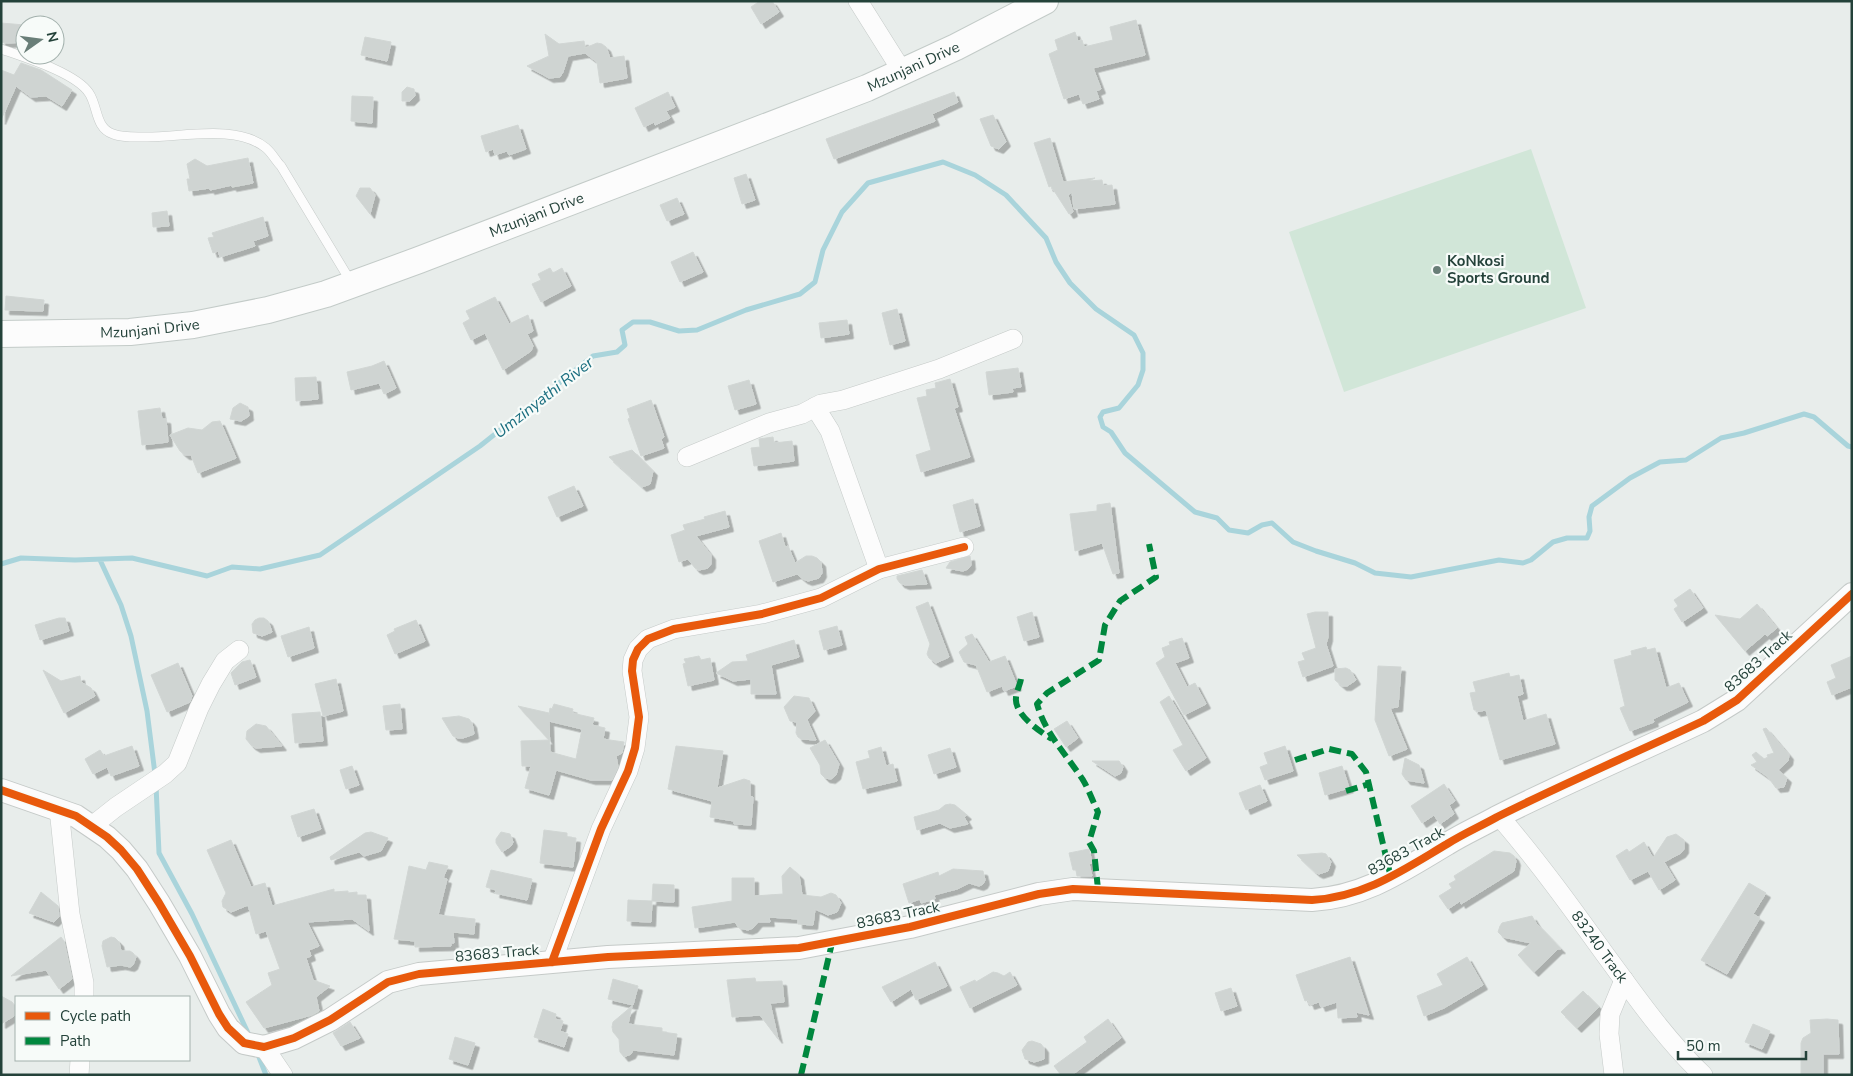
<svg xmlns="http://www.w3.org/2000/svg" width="1853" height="1076" font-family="'Nunito Sans',sans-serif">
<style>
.green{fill:#d1e6d8}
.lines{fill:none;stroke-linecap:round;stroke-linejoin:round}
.stream{stroke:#a9d4db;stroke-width:5}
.building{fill:#cfd4d2;stroke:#d1d6d4;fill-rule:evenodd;filter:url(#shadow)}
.service-casing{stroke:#c5cac8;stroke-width:10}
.minor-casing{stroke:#c5cac8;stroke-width:20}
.tertiary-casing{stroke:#c5cac8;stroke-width:24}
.secondary-casing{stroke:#c3cbc8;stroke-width:28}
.service{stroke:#fcfcfc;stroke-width:9}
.minor{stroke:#fcfcfc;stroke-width:19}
.tertiary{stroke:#fcfcfc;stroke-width:22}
.secondary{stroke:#fcfcfc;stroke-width:26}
.quiet{stroke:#00873e;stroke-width:6;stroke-dasharray:12 6;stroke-linecap:butt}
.cycleway-casing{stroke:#f7fbf9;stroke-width:11}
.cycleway{stroke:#e8590c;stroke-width:8}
.poi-dot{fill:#697e78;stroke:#f7fbf9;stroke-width:2}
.labels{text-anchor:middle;stroke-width:4.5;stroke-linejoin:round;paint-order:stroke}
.street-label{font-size:15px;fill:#24423a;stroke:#f7fbf9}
.poi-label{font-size:15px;font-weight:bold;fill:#24423a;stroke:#f7fbf9;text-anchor:start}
.water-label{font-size:16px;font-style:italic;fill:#1c6f80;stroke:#f7fbf9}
</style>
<defs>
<filter id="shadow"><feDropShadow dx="4.5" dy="4.5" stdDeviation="0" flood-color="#0004"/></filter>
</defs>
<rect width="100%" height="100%" fill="#e8edeb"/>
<!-- green -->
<path class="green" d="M 1531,149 L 1586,308 L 1344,392 L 1289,232 Z"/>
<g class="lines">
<!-- stream -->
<path class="stream" d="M 100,560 L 121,605 L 131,636 L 147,711 L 155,774
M 1,564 L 21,558 L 75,560 L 132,558 L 207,576 L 232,567 L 260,569 L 320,555 L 480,446 L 593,356 L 617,352 L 625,345 L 622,330 L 633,322 L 650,322 L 679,331 L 697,330 L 746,310 L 800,294 L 815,282 L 823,250 L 842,212 L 868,183 L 943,162 L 975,175 L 1006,195 L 1046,238 L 1056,262 L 1070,283 L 1096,309 L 1134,335 L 1143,353 L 1143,370 L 1138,385 L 1119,408 L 1103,412 L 1100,417 L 1103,427 L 1111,432 L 1125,453 L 1195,512 L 1217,518 L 1229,530 L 1248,533 L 1262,525 L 1272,523 L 1293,542 L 1316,551 L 1355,563 L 1375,573 L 1411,577 L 1499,560 L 1523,563 L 1531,560 L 1553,542 L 1567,538 L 1587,538 L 1590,531 L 1589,517 L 1592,506 L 1630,478 L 1660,462 L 1686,460 L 1721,438 L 1744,433 L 1804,414 L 1814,417 L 1848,446 L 1852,447
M 156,785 L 159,853 L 192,914 L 249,1035
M 257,1052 L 266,1075"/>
</g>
<!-- building -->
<path class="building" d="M 760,1 L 772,1 L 779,12 L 761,24 L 751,7 Z
M 1136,20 L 1145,55 L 1093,68 L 1101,89 L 1096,91 L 1099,99 L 1083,104 L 1079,94 L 1064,99 L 1049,54 L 1058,50 L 1055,40 L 1075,32 L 1078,41 L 1082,40 L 1084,47 L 1113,40 L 1110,27 Z
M 1,23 L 25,25 L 25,42 L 8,43 L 1,42 Z
M 545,34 L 559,44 L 584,41 L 585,48 L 597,43 L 602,44 L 606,47 L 610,58 L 624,56 L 627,78 L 600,83 L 597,62 L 585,53 L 568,56 L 563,72 L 560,77 L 549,78 L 527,66 L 549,56 Z
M 365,37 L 391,42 L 387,61 L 361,55 Z
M 21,63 L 41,70 L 72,90 L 62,106 L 46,96 L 31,97 L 16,86 L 1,120 L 1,70 L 14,75 Z
M 407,87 L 414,89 L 415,96 L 410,101 L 402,101 L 402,92 Z
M 668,92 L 675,107 L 666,111 L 670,118 L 655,125 L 654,122 L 644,127 L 635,108 Z
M 954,92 L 958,102 L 932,114 L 935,121 L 834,159 L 826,139 Z
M 352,96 L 373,97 L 372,123 L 351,121 Z
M 993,115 L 1006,142 L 999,149 L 991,146 L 980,119 Z
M 518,125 L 526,149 L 509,155 L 507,151 L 495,155 L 493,149 L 486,152 L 481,136 Z
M 1050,138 L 1063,182 L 1095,178 L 1089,181 L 1102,180 L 1103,186 L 1112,185 L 1115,204 L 1074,209 L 1072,192 L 1068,195 L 1073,212 L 1069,214 L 1051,186 L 1049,187 L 1034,143 Z
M 248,158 L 253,183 L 232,187 L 232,185 L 210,190 L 210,188 L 189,191 L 187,179 L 190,179 L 187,164 L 195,159 L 207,166 Z
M 746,174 L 755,200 L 742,204 L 734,178 Z
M 360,188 L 370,188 L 375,195 L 370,214 L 356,196 Z
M 677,198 L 684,214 L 667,221 L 660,205 Z
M 167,211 L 169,226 L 153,227 L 152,213 Z
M 263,217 L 268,236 L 253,241 L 255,246 L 220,257 L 218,251 L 213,253 L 208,238 L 214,237 L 212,233 Z
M 693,252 L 703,272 L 680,282 L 671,262 Z
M 550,268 L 553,273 L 562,268 L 571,286 L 541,302 L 532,284 L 541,280 L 538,274 Z
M 6,296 L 44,300 L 43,311 L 5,310 Z
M 495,297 L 509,324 L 528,315 L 533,331 L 527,334 L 533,346 L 531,351 L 503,370 L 485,333 L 471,340 L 463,323 L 470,319 L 466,311 Z
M 897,309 L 905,341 L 890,345 L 882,313 Z
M 847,320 L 849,334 L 821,338 L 819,323 Z
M 384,361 L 396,388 L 384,394 L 379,383 L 351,390 L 347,372 L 372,366 Z
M 1018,368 L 1021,387 L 1012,388 L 1013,392 L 989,395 L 986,372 Z
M 316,377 L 318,399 L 296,401 L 295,378 Z
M 950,379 L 958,407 L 954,408 L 970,457 L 921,472 L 916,455 L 931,450 L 917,398 L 927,396 L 926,390 L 936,388 L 935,383 Z
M 749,380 L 756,404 L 735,410 L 728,386 Z
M 651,400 L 664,437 L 661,439 L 664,448 L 641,456 L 628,419 L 630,418 L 627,409 Z
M 240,403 L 248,407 L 249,416 L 241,421 L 230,419 L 233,408 Z
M 160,408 L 162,419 L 166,419 L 168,442 L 142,445 L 138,411 Z
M 220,421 L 236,458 L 198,473 L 191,455 L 185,455 L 180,451 L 170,435 L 188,428 L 202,430 L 212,422 Z
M 773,437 L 774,443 L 792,441 L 794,461 L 754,466 L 751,448 L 760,447 L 759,439 Z
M 632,450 L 653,471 L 650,484 L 642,487 L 609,457 Z
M 574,486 L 583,506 L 557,517 L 548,497 Z
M 973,499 L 980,526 L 960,532 L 953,505 Z
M 1110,503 L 1119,573 L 1113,574 L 1102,543 L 1075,551 L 1070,514 L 1097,511 L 1097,505 Z
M 725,511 L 729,527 L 696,536 L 711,555 L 711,564 L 708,568 L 699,570 L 695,568 L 688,559 L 679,562 L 671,535 L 685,530 L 683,525 L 705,519 L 704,517 Z
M 781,533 L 785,547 L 788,546 L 795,563 L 806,556 L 812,556 L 817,558 L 821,562 L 822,573 L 819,578 L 808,581 L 803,579 L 797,574 L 773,582 L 759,541 Z
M 970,556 L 971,565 L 968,569 L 963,571 L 946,568 L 950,562 Z
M 922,570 L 927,584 L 905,585 L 900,583 L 897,579 L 897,576 Z
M 1690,589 L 1703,608 L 1682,622 L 1674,609 L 1678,606 L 1674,600 Z
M 928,602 L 949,657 L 936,663 L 929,658 L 927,654 L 930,644 L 916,607 Z
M 1757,604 L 1777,628 L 1767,636 L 1765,634 L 1745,651 L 1715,615 L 1740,619 Z
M 1032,612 L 1039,637 L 1024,641 L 1017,617 Z
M 1315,612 L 1328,612 L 1328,637 L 1326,644 L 1333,666 L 1303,677 L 1298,662 L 1305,660 L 1302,653 L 1316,648 L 1307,614 Z
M 59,618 L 65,618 L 69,631 L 40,640 L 35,625 Z
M 259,618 L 264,618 L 268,621 L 272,632 L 262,636 L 253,633 L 252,624 L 255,620 Z
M 416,620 L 425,641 L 395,654 L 387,635 L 395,631 L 394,629 Z
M 837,626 L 842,645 L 824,650 L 819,631 Z
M 309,627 L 314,648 L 288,657 L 281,636 Z
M 972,634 L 989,662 L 1005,656 L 1017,686 L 1004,691 L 1002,686 L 987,692 L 976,665 L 964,662 L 959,652 L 968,644 L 965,637 Z
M 1182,638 L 1189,658 L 1175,663 L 1187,687 L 1195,683 L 1206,704 L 1184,715 L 1156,663 L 1165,657 L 1162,648 L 1170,645 L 1169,642 Z
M 794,640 L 799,657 L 771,665 L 776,694 L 751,694 L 751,679 L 733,681 L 716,673 L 732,662 L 748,661 L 746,655 Z
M 1646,647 L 1647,650 L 1655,648 L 1666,688 L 1679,683 L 1688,702 L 1653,719 L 1654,722 L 1630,731 L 1620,708 L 1625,706 L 1614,660 L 1632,655 L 1631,651 Z
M 699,656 L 701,660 L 710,658 L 714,680 L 688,686 L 683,664 L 686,663 L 684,659 Z
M 1852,656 L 1852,687 L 1832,695 L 1827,682 L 1836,678 L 1831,665 Z
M 250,660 L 256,677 L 235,685 L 231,673 L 242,662 Z
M 178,663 L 192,696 L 190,702 L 167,712 L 151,675 Z
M 1378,666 L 1401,667 L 1398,707 L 1390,708 L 1407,749 L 1389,756 L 1375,720 Z
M 1346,668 L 1350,670 L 1356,680 L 1347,686 L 1342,686 L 1335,680 L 1335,669 Z
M 43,670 L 61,681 L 80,676 L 81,682 L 91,688 L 95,696 L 64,713 Z
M 1509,673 L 1510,677 L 1519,675 L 1523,694 L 1517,696 L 1523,721 L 1546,714 L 1555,744 L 1500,760 L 1486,710 L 1476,712 L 1476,710 L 1474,710 L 1470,693 L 1476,692 L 1473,682 Z
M 336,679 L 343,711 L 323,716 L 315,684 Z
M 794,696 L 809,698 L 815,711 L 807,720 L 816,740 L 801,739 L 798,737 L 796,733 L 797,722 L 790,721 L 784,707 Z
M 1169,696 L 1206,758 L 1186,771 L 1173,750 L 1183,745 L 1160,702 Z
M 400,704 L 402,729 L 386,730 L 383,706 Z
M 554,704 L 573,709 L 572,713 L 594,718 L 592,725 L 605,728 L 603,739 L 624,742 L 622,753 L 616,756 L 618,767 L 612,780 L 591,780 L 556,770 L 549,795 L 525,788 L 531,766 L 522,766 L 521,741 L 549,740 L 518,706 L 549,713 L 549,715 L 550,708 L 552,709 ZM 549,721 L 582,729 L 576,759 L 550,752 Z
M 320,712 L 323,741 L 295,743 L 292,714 Z
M 459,716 L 469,719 L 472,723 L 474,734 L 463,738 L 458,738 L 453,736 L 442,718 Z
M 1067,721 L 1078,738 L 1066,747 L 1054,729 Z
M 256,724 L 266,726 L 282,746 L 256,748 L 251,745 L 246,739 L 247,731 Z
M 1766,728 L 1789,755 L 1788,761 L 1778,770 L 1787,778 L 1784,787 L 1776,788 L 1768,777 L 1751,765 L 1757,762 L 1752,755 L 1756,752 L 1764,759 L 1768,757 L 1767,755 L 1774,753 L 1763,729 Z
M 825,740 L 839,764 L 836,775 L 831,779 L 825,778 L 821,774 L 820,765 L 810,748 Z
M 132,746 L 139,766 L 111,776 L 107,767 L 93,774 L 85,759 L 100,750 L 104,756 Z
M 676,746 L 723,751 L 717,788 L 744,779 L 750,781 L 750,796 L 753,797 L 751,825 L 734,824 L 734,821 L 710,817 L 712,801 L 668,789 Z
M 1285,746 L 1293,771 L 1265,780 L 1260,767 L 1268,764 L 1264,753 Z
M 881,747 L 886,766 L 893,764 L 897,781 L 863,789 L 856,762 L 870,758 L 868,751 Z
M 950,748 L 956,767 L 934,774 L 928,755 Z
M 1405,758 L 1419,765 L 1424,783 L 1406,780 L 1402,774 Z
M 1092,761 L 1119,761 L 1123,767 L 1121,773 L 1115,776 Z
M 352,766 L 359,785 L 346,789 L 340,770 Z
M 1342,766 L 1349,788 L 1325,795 L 1319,773 Z
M 1444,784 L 1455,801 L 1449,805 L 1454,814 L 1440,824 L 1434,815 L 1422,823 L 1411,806 Z
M 1260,785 L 1267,801 L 1246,810 L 1239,793 Z
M 950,804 L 955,805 L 967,815 L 964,817 L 968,824 L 950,828 L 940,823 L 917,830 L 914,817 L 939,810 L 945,805 Z
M 314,809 L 321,829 L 298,837 L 291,816 Z
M 544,830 L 567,833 L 567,837 L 576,838 L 573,867 L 540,863 Z
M 371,832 L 388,838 L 381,851 L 364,856 L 359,852 L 331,860 L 330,857 L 365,833 Z
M 501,832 L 510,834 L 513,842 L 511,846 L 502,852 L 496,843 L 496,839 Z
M 1676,834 L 1684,840 L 1684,849 L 1681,853 L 1664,862 L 1675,880 L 1659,890 L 1648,871 L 1630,880 L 1616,856 L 1627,849 L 1629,852 L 1644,842 L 1653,858 L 1667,837 Z
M 231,840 L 251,887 L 265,883 L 272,906 L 334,889 L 334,892 L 348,891 L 348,893 L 357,892 L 357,895 L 366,895 L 369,931 L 352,919 L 307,922 L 319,946 L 309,950 L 311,956 L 306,958 L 313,980 L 330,986 L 316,997 L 319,1011 L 312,1015 L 264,1028 L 246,1002 L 272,985 L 268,973 L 280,969 L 266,931 L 256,934 L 248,905 L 231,912 L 223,907 L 222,901 L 226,893 L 207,850 Z
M 1089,849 L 1092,863 L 1089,864 L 1092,876 L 1077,876 L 1076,870 L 1073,870 L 1069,853 Z
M 1494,851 L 1510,853 L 1514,856 L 1516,861 L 1514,871 L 1461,904 L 1460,901 L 1448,909 L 1439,896 L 1452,888 L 1449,884 L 1456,880 L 1454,876 Z
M 1322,853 L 1326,854 L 1331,862 L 1328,871 L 1319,874 L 1315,872 L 1297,855 Z
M 429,862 L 448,866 L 443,878 L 447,879 L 438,915 L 475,919 L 474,934 L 453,932 L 454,943 L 451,943 L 451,946 L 415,947 L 415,941 L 394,939 L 409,866 L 426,870 Z
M 790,867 L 799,875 L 802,895 L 821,897 L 831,893 L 836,895 L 841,903 L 837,912 L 828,915 L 815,909 L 813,925 L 798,924 L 798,919 L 769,917 L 770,922 L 758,922 L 753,928 L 748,930 L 739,928 L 735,922 L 695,928 L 692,907 L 732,901 L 732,878 L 754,878 L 754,896 L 783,894 L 782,876 Z
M 953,869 L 983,871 L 985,880 L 983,884 L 979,886 L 969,883 L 957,889 L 934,895 L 935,899 L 921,903 L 920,899 L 909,903 L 903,884 L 938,872 L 939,876 Z
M 491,870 L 532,879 L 527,900 L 495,893 L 496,890 L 486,887 Z
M 1749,883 L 1766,893 L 1753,914 L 1760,918 L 1727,974 L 1701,960 Z
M 653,884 L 674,885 L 674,902 L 652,901 L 651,922 L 627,921 L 628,900 L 652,901 Z
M 41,892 L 58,906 L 59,917 L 54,922 L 29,913 Z
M 1532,916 L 1536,923 L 1561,949 L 1558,949 L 1534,972 L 1518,955 L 1531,943 L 1503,937 L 1498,932 L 1500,926 L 1502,923 Z
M 61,937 L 64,941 L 72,979 L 59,989 L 46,970 L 11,976 Z
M 111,937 L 115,938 L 119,942 L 121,951 L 130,951 L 133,953 L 136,957 L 133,965 L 130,967 L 121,965 L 107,967 L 102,946 L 103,941 Z
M 1350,957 L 1369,1015 L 1356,1012 L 1357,1017 L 1338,1018 L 1337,1002 L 1321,1007 L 1319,1002 L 1310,1005 L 1308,1000 L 1305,1001 L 1296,975 Z
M 1467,957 L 1483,985 L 1444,1008 L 1424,1016 L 1417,996 L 1443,985 L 1437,974 Z
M 935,962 L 947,986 L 916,1000 L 911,989 L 891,1002 L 882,987 Z
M 993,972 L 998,973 L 1004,976 L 1010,972 L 1017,985 L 970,1008 L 960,987 L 975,980 L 976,982 Z
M 755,978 L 756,982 L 782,981 L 784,1002 L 770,1003 L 778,1039 L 760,1015 L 732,1017 L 727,980 Z
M 613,979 L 638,986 L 633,1005 L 608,999 Z
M 1231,988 L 1237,1006 L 1221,1011 L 1215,993 Z
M 1583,991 L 1599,1007 L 1577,1028 L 1561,1012 Z
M 1,996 L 12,1002 L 15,1006 L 16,1011 L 14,1016 L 1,1024 Z
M 632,1006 L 628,1024 L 662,1028 L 662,1032 L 677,1034 L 674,1055 L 633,1050 L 631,1054 L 624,1057 L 620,1052 L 619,1039 L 613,1032 L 612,1027 L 613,1022 Z
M 543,1009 L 556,1014 L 555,1019 L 563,1021 L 560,1031 L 568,1034 L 564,1047 L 534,1037 Z
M 1108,1019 L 1121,1038 L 1072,1075 L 1061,1075 L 1054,1066 L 1087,1042 L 1084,1037 Z
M 1827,1019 L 1838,1020 L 1839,1054 L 1823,1054 L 1823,1075 L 1801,1074 L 1801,1043 L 1803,1038 L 1811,1033 L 1810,1020 Z
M 350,1022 L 360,1038 L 341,1046 L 333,1033 Z
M 1753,1024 L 1770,1031 L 1762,1049 L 1745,1042 Z
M 455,1037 L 475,1043 L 468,1065 L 449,1059 Z
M 1032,1041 L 1041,1044 L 1044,1048 L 1044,1059 L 1034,1062 L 1025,1059 L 1022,1050 L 1028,1042 Z"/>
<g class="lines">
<defs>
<path id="service" d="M 1,49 C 24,57 76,73 89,93 C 98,106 95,128 113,134 C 123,138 137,137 147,137 C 183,137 237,124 266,148 C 272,153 276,161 281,166 L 351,282"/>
<g id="minor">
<path d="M 858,1 L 902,71"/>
<path d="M 815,407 L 830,431 L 879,569"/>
<path d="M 687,457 L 769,423 L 802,414 L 821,404 L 843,400 L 939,369 L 1013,339"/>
<path d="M 59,809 L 70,914 L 84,983 L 84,997"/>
<path id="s1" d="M 1499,816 C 1537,860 1571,907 1604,953 C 1635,995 1665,1039 1703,1075"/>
<path d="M 92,826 L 116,807 L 165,774 L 177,763 L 199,708 L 211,684 L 225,661 L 239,650"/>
<path d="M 552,962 L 601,829 L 628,771 L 635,748 L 639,717 L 632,671 L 633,660 L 638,649 L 648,639 L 674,629 L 762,614 L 821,598 L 879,569 L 964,547"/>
<path d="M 264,1047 L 283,1075"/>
<path d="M 79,1075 L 80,1060"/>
<path d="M 1614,1075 L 1609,1034 L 1610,1014 L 1624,980"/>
</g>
<path id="tertiary" d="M 1,790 L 76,816 L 107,837 L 121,850 L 137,869 L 159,903 L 190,956 L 219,1014 L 228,1028 L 244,1043 L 264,1047 L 294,1038 L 330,1020 L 388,982 L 419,974 L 608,957 L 799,948 L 910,927 L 1039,894 L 1073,889 L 1312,900 C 1365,897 1403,870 1447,844 C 1463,834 1481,826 1497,817 C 1565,783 1635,753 1703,721 L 1737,700 L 1852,594"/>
<g id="secondary">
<path id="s2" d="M 1,334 L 130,332 L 193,325 L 268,310 L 326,294 L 419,260 L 867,88 L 956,47 L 1045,1"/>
</g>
</defs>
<!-- service casing -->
<use href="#service" class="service-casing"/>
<!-- minor casing -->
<use href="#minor" class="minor-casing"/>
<!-- tertiary casing -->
<use href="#tertiary" class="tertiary-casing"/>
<!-- secondary casing -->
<use href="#secondary" class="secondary-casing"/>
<!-- service -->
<use href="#service" class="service"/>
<!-- minor -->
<use href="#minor" class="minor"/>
<!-- tertiary -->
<use href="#tertiary" class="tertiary"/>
<!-- secondary -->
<use href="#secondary" class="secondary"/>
<!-- quiet -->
<path class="quiet" d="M 1021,679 C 1020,685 1016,692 1016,698 C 1014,714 1040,732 1052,739
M 1295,760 L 1329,749 L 1352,754 L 1366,772 L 1391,878
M 1346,791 L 1369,784
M 1098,889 L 1094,851 L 1089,842 L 1098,812 C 1093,802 1089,790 1083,780 C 1066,754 1046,735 1037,704 L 1047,693 L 1099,660 L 1105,625 L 1120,601 L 1156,577 L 1149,544
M 801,1075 L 832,943"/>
<defs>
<path id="cycleway" d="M 1,790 L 76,816 L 107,837 L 121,850 L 137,869 L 159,903 L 190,956 L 219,1014 L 228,1028 L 244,1043 L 264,1047 L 294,1038 L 330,1020 L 388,982 L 419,974 L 608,957 L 799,948 L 910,927 L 1039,894 L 1073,889 L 1312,900 C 1365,897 1403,870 1447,844 C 1463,834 1481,826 1497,817 C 1565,783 1635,753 1703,721 L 1737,700 L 1852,594
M 552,962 L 601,829 L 628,771 L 635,748 L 639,717 L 632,671 L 633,660 L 638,649 L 648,639 L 674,629 L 762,614 L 821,598 L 879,569 L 964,547"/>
</defs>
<!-- cycleway casing -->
<use href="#cycleway" class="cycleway-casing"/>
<!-- cycleway -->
<use href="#cycleway" class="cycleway"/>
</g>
<!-- markers -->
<circle class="poi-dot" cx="1437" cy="270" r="5"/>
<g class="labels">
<!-- street labels -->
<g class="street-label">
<text dy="5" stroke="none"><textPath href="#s2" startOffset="959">Mzunjani Drive</textPath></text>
<text dy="5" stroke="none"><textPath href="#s2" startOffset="554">Mzunjani Drive</textPath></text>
<text dy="5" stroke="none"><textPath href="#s2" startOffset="149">Mzunjani Drive</textPath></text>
<text transform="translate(1758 661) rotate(-42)" y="5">83683 Track</text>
<text transform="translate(1406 851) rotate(-29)" y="5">83683 Track</text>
<text transform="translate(898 915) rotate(-12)" y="5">83683 Track</text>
<text dy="5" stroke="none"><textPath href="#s1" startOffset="165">83240 Track</textPath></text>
<text transform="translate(497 953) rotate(-5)" y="5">83683 Track</text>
</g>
<!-- poi labels -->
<g class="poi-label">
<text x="1447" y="266">KoNkosi<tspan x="1447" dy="17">Sports Ground</tspan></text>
</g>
<!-- water labels -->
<g class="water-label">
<text transform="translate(543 397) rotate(-38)" y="6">Umzinyathi River</text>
</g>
</g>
<!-- border -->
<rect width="1853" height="1076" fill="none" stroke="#24423a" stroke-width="5"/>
<!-- legend -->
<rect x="15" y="996" width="175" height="65" fill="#f7fbf9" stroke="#a3b1ad"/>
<rect x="25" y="1012" width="25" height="8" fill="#e8590c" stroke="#a3b1ad"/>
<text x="60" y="1021" font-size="15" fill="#24423a">Cycle path</text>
<rect x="25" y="1037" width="25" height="8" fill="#00873e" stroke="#a3b1ad"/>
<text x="60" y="1046" font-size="15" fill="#24423a">Path</text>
<!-- north arrow -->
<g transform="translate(40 40) rotate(76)"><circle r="24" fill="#f7fbf9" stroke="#a3b1ad"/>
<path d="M0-4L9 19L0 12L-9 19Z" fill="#697e78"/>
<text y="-8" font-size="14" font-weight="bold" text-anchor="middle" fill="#24423a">N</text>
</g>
<!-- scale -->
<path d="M1678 1051v8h128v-8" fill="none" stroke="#24423a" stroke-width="2.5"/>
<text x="1686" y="1051" font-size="15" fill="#24423a" stroke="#f7fbf9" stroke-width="4" paint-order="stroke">50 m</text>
</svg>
